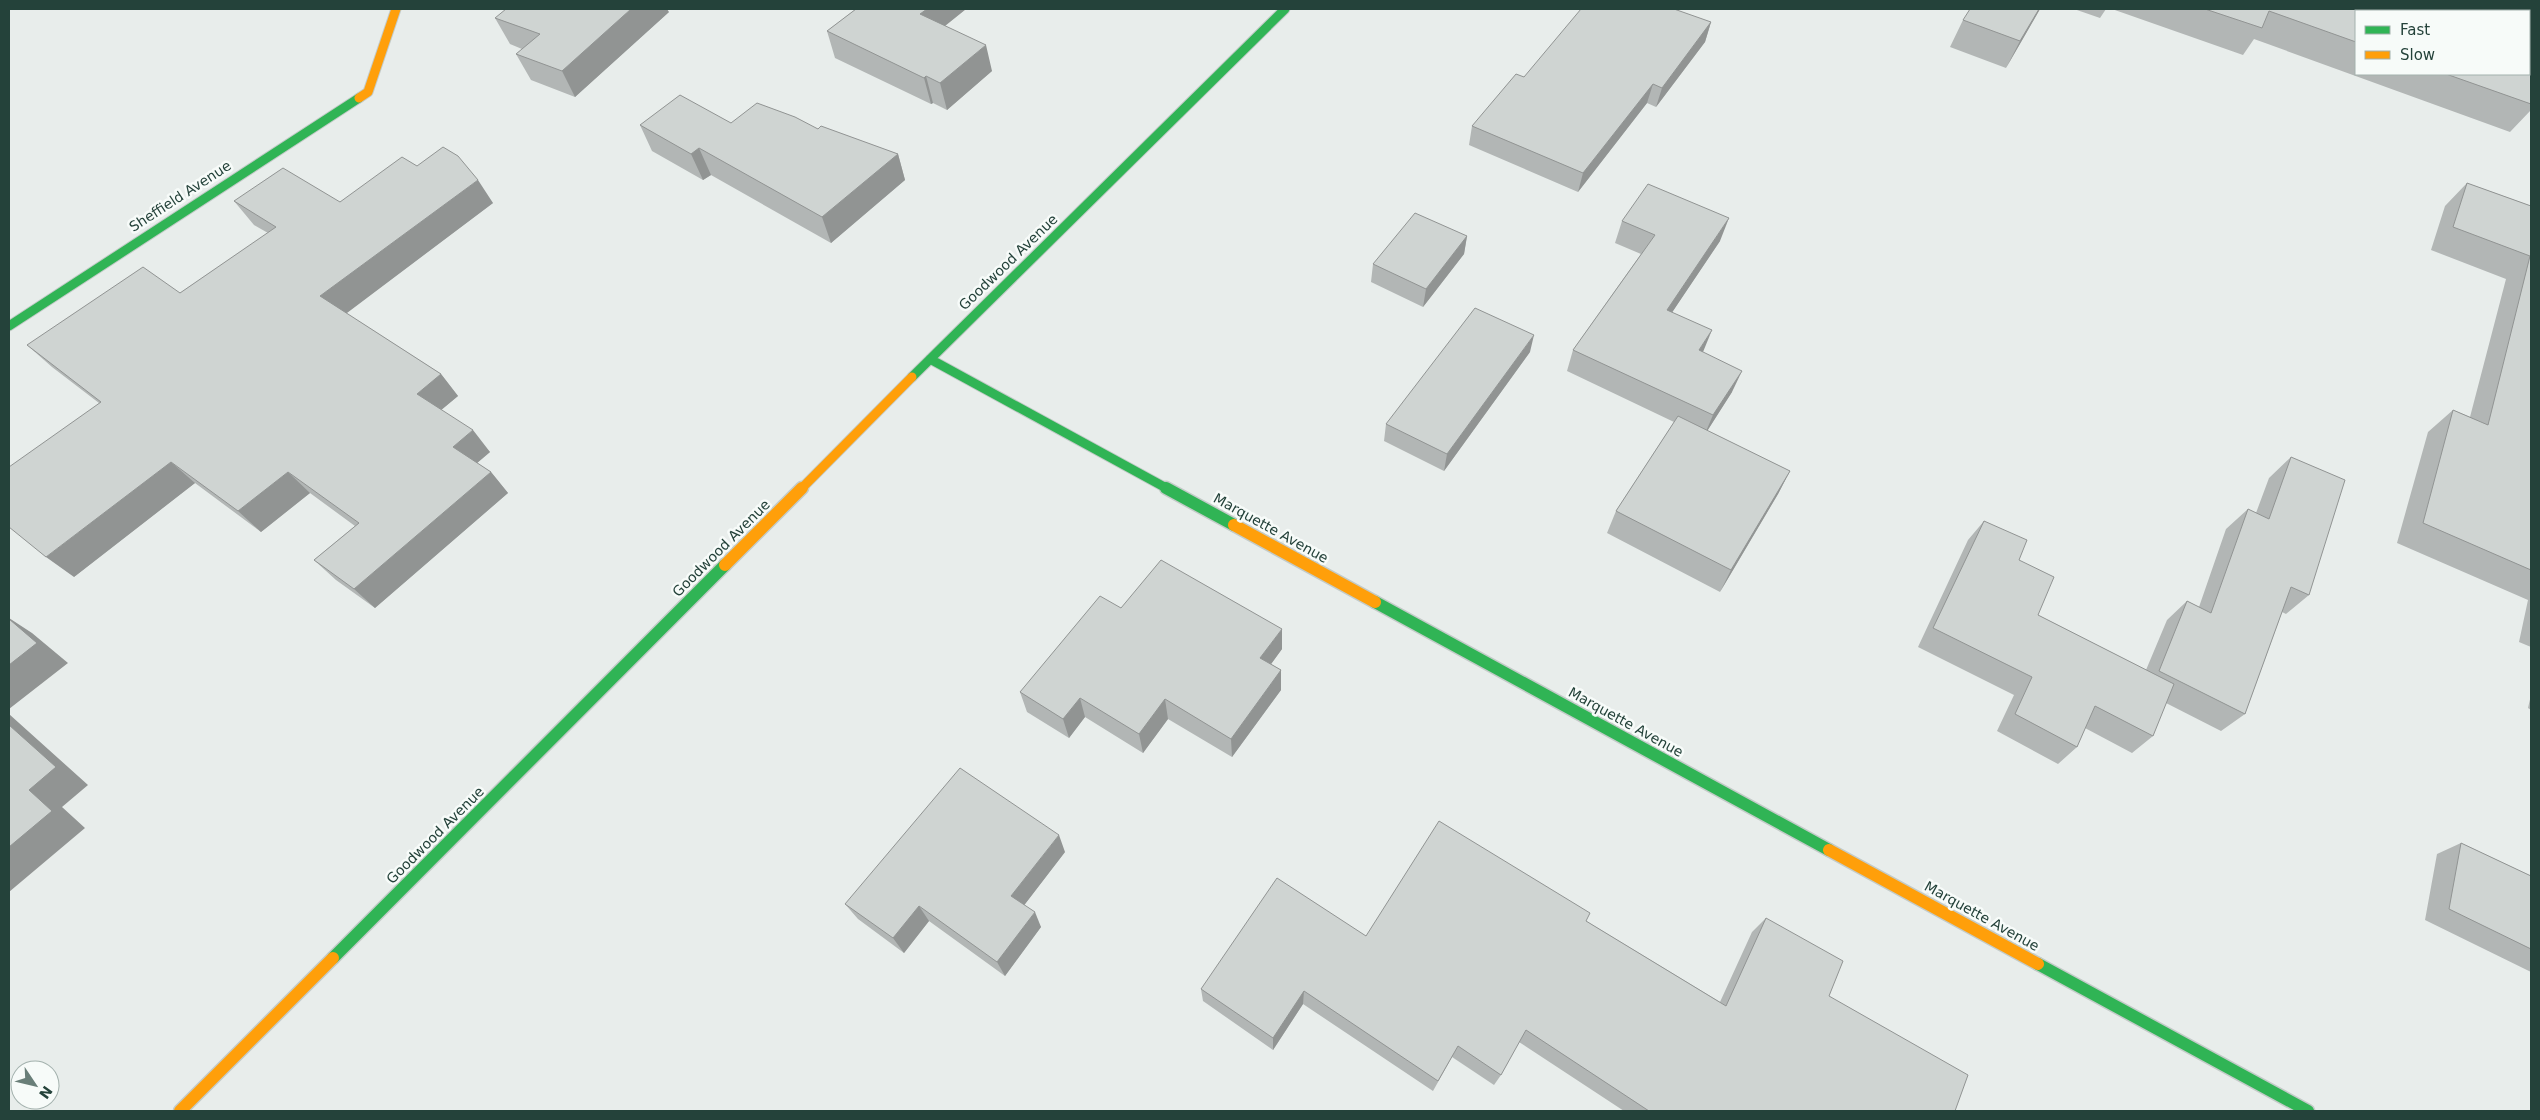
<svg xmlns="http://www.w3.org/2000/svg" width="2540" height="1120" font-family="'DejaVu Sans',sans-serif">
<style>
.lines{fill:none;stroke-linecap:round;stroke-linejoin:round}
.street-casing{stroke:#c5cac8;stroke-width:2}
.fast-far1-casing{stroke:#c3cbc8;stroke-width:11}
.fast-casing{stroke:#c3cbc8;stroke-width:15}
.slow-far1-casing{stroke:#c3cbc8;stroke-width:11}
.slow-casing{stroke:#c3cbc8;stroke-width:15}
.street{fill:#fcfcfc;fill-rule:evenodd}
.fast-far1{stroke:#30b455;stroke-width:9}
.fast{stroke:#30b455;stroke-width:12}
.slow-far1{stroke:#ff9f0a;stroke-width:9}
.slow{stroke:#ff9f0a;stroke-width:12}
.wall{fill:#b2b6b5}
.shaded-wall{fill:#919493}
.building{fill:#cfd4d2;stroke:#919493}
.labels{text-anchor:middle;stroke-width:5;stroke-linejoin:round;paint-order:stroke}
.street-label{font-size:14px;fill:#24423a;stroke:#f7fbf9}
</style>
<rect width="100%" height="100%" fill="#e8edeb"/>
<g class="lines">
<defs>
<path id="street" d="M 2498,9 L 2525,9 L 2526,11 L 2499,11 Z"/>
<path id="fast-far1" d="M 9,326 L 359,98
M 930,359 L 1168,489
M 912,377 L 1285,9"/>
<path id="fast" d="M 1166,488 L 1234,525
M 1375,602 L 1829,850
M 333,958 L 725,565
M 2038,964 L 2308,1111"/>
<path id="slow-far1" d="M 359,98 L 368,92 L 396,9
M 801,489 L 912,377"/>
<path id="slow" d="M 1234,525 L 1375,602
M 725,565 L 802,488
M 1829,850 L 2038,964
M 180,1111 L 333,958"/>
</defs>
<!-- street casing -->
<use href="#street" class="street-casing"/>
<!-- fast-far1 casing -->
<use href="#fast-far1" class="fast-far1-casing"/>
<!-- fast casing -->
<use href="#fast" class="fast-casing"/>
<!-- slow-far1 casing -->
<use href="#slow-far1" class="slow-far1-casing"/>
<!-- slow casing -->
<use href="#slow" class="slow-casing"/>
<!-- street -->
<use href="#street" class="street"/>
<!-- fast-far1 -->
<use href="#fast-far1" class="fast-far1"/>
<!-- fast -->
<use href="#fast" class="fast"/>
<!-- slow-far1 -->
<use href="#slow-far1" class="slow-far1"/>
<!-- slow -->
<use href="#slow" class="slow"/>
</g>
<!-- wall -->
<path class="wall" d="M 856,9 L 966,9 L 945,26 L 992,71 L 947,110 L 933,103 L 931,104 L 835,58 L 827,31 Z
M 2040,9 L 2006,68 L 1950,47 L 1963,20 Z
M 2074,9 L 2106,9 L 2100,18 Z
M 2112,9 L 2405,9 L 2356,11 L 2356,74 L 2529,74 L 2531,60 L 2531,110 L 2510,132 L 2254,39 L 2243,55 Z
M 669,12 L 575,97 L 531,80 L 516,54 L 522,49 L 510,44 L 495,18 Z
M 1711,22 L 1705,42 L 1656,107 L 1647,103 L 1578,192 L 1469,145 L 1472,126 L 1524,77 Z
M 731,123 L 818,129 L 898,154 L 905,180 L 831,243 L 711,175 L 703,180 L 652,151 L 640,125 Z
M 417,166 L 493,203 L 346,313 L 441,374 L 458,396 L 441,410 L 490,452 L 477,463 L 491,472 L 508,493 L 375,608 L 336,580 L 314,560 L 355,526 L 310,493 L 261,532 L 195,483 L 74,577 L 99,403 L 52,367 L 27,345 L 180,293 L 268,233 L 254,225 L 234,201 L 340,202 Z
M 2467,183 L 2531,206 L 2531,647 L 2519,642 L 2528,600 L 2397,543 L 2428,432 L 2453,410 L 2470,417 L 2506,279 L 2431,250 L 2445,206 Z
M 1622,221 L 1720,241 L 1672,312 L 1732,392 L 1707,431 L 1790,471 L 1778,494 L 1720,592 L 1607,533 L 1616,511 L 1674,422 L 1567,371 L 1573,350 L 1641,254 L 1615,243 Z
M 1467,236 L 1464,254 L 1423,307 L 1371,282 L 1373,264 Z
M 1530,352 L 1444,471 L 1384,441 L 1386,424 Z
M 2291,457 L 2309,595 L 2286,614 L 2282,612 L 2245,714 L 2221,731 L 2166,703 L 2153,736 L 2132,753 L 2085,728 L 2077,747 L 2058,764 L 1997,731 L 2014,695 L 1918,647 L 1968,540 L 1984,521 L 2019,560 L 2038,615 L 2146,670 L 2167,620 L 2187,601 L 2199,607 L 2226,529 L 2248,509 L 2256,513 L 2269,478 Z
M 1121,608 L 1282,649 L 1271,664 L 1281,670 L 1281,690 L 1232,757 L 1168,719 L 1143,753 L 1085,717 L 1069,738 L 1027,712 L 1020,692 Z
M 2531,695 L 2531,710 L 2528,708 Z
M 2461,843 L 2531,876 L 2531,972 L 2425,920 L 2437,854 Z
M 1065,852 L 1024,905 L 1041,927 L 1005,976 L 929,921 L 904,953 L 858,919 L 845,904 Z
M 1766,918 L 1829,996 L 1955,1111 L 1624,1111 L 1519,1042 L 1501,1075 L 1494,1085 L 1452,1057 L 1433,1091 L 1303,1004 L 1273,1050 L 1203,1001 L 1201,989 L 1366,936 L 1586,921 L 1720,1002 L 1752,932 Z"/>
<!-- shaded-wall -->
<path class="shaded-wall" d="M 631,9 L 667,9 L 669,12 L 575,97 L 562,71 Z
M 927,9 L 966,9 L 926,41 L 920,14 Z
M 2039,9 L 2040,9 L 2006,68 L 2020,41 Z
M 1711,22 L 1705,42 L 1656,107 L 1662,88 Z
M 986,45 L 992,71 L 947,110 L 940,83 Z
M 926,76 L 933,103 L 931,104 L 924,78 Z
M 1653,84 L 1647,103 L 1578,192 L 1583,173 Z
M 699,148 L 711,175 L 703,180 L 691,154 Z
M 898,154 L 905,180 L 831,243 L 822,217 Z
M 478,180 L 493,203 L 339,319 L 320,296 Z
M 1729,218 L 1720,241 L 1659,332 L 1667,310 Z
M 1467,236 L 1464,254 L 1423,307 L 1426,289 Z
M 1712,330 L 1703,352 L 1690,372 L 1699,350 Z
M 1534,335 L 1530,352 L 1444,471 L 1447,454 Z
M 1742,371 L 1732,392 L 1704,436 L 1713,415 Z
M 441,374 L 458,396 L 434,416 L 417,394 Z
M 473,430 L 490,452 L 470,469 L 453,447 Z
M 171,462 L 195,483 L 74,577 L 46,557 Z
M 1790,471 L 1778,494 L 1720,592 L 1731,570 Z
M 288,472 L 310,493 L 261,532 L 238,511 Z
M 491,472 L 508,493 L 375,608 L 354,589 Z
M 9,618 L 32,633 L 68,663 L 9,709 Z
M 1282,629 L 1282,649 L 1261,678 L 1260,658 Z
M 1281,670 L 1281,690 L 1232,757 L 1231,739 Z
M 1080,698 L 1085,717 L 1069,738 L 1063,719 Z
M 1165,699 L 1168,719 L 1143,753 L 1139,734 Z
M 9,714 L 88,785 L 62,807 L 85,828 L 9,892 L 9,847 L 29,790 L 9,725 Z
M 1059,835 L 1065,852 L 1019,912 L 1011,896 Z
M 919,906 L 929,921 L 904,953 L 893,938 Z
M 1035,912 L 1041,927 L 1005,976 L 997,962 Z
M 1304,991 L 1303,1004 L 1273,1050 L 1273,1038 Z"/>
<!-- building -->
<path class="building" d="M 506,9 L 631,9 L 562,71 L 516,54 L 540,34 L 495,18 Z
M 856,9 L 927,9 L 920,14 L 986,45 L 940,83 L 926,76 L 924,78 L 827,31 Z
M 1581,9 L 1674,9 L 1711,22 L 1662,88 L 1653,84 L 1583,173 L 1472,126 L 1516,74 L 1524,77 Z
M 1970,9 L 2039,9 L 2020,41 L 1963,20 Z
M 2205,9 L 2405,9 L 2413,11 L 2356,11 L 2356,42 L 2269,11 L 2262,28 Z
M 2529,31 L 2531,32 L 2531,47 L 2529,56 Z
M 2529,60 L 2531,60 L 2531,104 L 2446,74 L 2529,74 Z
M 680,95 L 731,123 L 757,103 L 795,117 L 818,129 L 821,126 L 898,154 L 822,217 L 699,148 L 691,154 L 640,125 Z
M 443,147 L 458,156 L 478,180 L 320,296 L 441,374 L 417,394 L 473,430 L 453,447 L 491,472 L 354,589 L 314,560 L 359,523 L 288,472 L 238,511 L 171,462 L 46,557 L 9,527 L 9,467 L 101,402 L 27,345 L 143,267 L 180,293 L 276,227 L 234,201 L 283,168 L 340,202 L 402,157 L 417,166 Z
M 2467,183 L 2531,206 L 2531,570 L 2423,523 L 2453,410 L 2488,425 L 2530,256 L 2453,227 Z
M 1648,184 L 1729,218 L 1667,310 L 1712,330 L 1699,350 L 1742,371 L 1713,415 L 1573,350 L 1655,235 L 1622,221 Z
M 1415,213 L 1467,236 L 1426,289 L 1373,264 Z
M 1475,308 L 1534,335 L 1447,454 L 1386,424 Z
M 1678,416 L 1790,471 L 1731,570 L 1616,511 Z
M 2291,457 L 2345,480 L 2309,595 L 2291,587 L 2245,714 L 2159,671 L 2187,601 L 2211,613 L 2248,509 L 2269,519 Z
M 1984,521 L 2027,540 L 2019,560 L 2054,577 L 2038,615 L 2174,684 L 2153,736 L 2095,706 L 2077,747 L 2015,714 L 2032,677 L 1933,628 Z
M 1161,560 L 1282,629 L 1260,658 L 1281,670 L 1231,739 L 1165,699 L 1139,734 L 1080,698 L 1063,719 L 1020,692 L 1100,596 L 1121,608 Z
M 9,619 L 37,643 L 9,665 Z
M 9,725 L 56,767 L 29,790 L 52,811 L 9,847 Z
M 960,768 L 1059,835 L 1011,896 L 1035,912 L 997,962 L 919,906 L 893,938 L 845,904 Z
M 1439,821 L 1590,913 L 1586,921 L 1726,1006 L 1766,918 L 1843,961 L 1829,996 L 1968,1075 L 1955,1111 L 1649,1111 L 1526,1030 L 1501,1075 L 1458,1046 L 1438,1081 L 1304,991 L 1273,1038 L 1201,989 L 1277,878 L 1366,936 Z
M 2461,843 L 2531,876 L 2531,949 L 2449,909 Z"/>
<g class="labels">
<!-- street labels -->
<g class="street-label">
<text transform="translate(180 196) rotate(-33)" y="5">Sheffield Avenue</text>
<text transform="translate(1008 262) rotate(-44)" y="5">Goodwood Avenue</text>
<text transform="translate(1271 528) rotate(29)" y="5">Marquette Avenue</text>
<text transform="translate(721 548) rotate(-45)" y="5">Goodwood Avenue</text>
<text transform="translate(1626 722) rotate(29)" y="5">Marquette Avenue</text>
<text transform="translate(435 835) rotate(-45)" y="5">Goodwood Avenue</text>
<text transform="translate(1982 916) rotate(29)" y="5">Marquette Avenue</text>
</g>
</g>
<!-- border -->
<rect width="2540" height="1120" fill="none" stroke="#24423a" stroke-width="20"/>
<!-- legend -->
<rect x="2355" y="10" width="175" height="65" fill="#f7fbf9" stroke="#a3b1ad"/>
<rect x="2365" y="26" width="25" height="8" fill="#30b455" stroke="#a3b1ad"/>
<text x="2400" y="35" font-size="15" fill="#24423a">Fast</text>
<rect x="2365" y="51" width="25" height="8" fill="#ff9f0a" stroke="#a3b1ad"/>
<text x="2400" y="60" font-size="15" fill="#24423a">Slow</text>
<!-- north arrow -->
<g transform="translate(35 1085) rotate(125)"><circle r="24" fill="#f7fbf9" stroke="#a3b1ad"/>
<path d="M0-4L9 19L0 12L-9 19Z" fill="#697e78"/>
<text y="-8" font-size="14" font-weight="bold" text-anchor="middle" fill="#24423a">N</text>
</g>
</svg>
